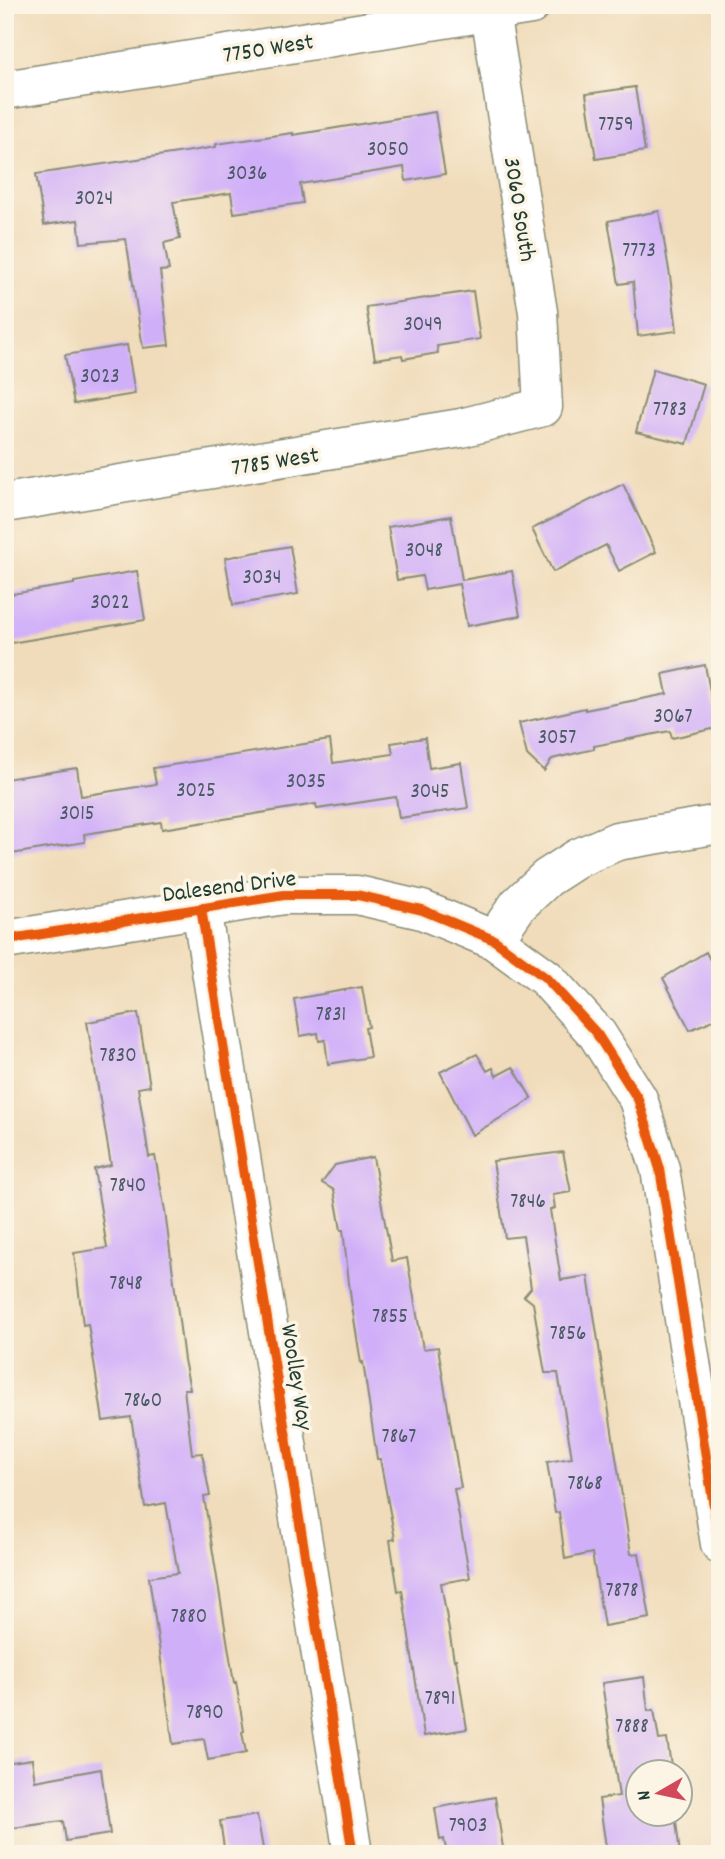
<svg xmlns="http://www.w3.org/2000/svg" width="725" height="1859" font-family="Dekko,sans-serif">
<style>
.building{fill:#d0aff9}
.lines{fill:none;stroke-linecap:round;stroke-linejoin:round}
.street-casing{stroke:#888c77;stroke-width:41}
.street{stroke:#fff;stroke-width:38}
.cycleway-casing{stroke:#fcf5e5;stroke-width:15}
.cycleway{stroke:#e8590c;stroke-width:10}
.labels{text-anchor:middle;stroke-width:7;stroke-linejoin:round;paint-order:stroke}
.number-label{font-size:21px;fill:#4b5a65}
.street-label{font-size:24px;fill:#1f3d34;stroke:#fcf5e5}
</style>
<rect width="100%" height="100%" fill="#fcf5e5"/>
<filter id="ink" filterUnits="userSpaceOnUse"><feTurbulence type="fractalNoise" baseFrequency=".0143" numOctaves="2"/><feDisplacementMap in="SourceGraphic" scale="14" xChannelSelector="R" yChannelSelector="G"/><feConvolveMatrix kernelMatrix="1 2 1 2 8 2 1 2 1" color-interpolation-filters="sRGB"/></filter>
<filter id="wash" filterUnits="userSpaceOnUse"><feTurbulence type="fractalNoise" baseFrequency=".00686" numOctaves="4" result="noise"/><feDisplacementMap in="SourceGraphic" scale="28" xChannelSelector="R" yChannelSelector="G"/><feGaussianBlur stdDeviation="1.57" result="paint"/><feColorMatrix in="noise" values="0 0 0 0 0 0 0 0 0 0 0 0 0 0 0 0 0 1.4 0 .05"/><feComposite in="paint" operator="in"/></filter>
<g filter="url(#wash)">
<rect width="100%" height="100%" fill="#f0dcba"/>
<g id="blocks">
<!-- building -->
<path class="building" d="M 635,87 L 645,151 L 596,159 L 586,94 Z
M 435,112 L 445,174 L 406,181 L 404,167 L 300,184 L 303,203 L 234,213 L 231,193 L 173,202 L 180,239 L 164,243 L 169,270 L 160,271 L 169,345 L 143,348 L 126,239 L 81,243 L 78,220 L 44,225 L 36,174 L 191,151 L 216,147 L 216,144 L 293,133 L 293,135 Z
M 659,211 L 670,276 L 677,331 L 638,336 L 633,282 L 619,284 L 608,221 Z
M 473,291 L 480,339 L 437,346 L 438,353 L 403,359 L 402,355 L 375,359 L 366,307 Z
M 127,345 L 135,394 L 74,404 L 65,355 Z
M 653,369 L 704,384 L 687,444 L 636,432 Z
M 623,484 L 656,552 L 619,571 L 606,545 L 553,572 L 532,529 Z
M 451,516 L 462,580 L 512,571 L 520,616 L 467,626 L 459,584 L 425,590 L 422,576 L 397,580 L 388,527 Z
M 290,546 L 298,594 L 233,605 L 225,558 Z
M 137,571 L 145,620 L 5,644 L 5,595 L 74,584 L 74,582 Z
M 705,665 L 717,728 L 672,738 L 670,731 L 594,746 L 594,749 L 552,759 L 544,771 L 527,755 L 519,723 L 585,708 L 585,710 L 667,694 L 663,674 Z
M 425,738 L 429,768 L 461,763 L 468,808 L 399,818 L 396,797 L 317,809 L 316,804 L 162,829 L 161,822 L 84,834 L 85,842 L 5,855 L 5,779 L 77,768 L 81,796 L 156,784 L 153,768 L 330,740 L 333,763 L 393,754 L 391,743 Z
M 706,952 L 720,980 L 720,1017 L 690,1030 L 663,978 Z
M 362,987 L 369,1027 L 365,1028 L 370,1057 L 328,1064 L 325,1040 L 319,1041 L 318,1033 L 300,1036 L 294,999 Z
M 138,1013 L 150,1086 L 138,1088 L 149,1157 L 155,1156 L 165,1211 L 184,1360 L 190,1389 L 184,1389 L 192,1454 L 202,1453 L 210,1496 L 204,1497 L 234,1683 L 236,1682 L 244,1731 L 242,1732 L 246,1753 L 208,1760 L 204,1739 L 173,1744 L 149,1577 L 178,1573 L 166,1503 L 145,1507 L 131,1417 L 103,1421 L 88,1324 L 83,1325 L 74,1253 L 107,1248 L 94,1169 L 111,1165 L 87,1022 Z
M 477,1054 L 487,1071 L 493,1068 L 496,1076 L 513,1067 L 532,1099 L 472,1135 L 440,1072 Z
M 563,1152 L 571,1192 L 553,1195 L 555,1208 L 550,1210 L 561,1280 L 588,1276 L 631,1554 L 639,1553 L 650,1618 L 604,1626 L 592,1553 L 565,1559 L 559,1512 L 555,1513 L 547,1462 L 572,1458 L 558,1373 L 545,1373 L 533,1303 L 524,1296 L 531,1288 L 523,1236 L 505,1238 L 493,1161 Z
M 373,1157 L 392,1261 L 407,1258 L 423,1349 L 438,1347 L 461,1488 L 454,1489 L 470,1578 L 441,1583 L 454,1660 L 456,1659 L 467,1729 L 424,1736 L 402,1590 L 398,1591 L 390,1540 L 395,1539 L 380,1459 L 377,1459 L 363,1362 L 361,1363 L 351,1300 L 343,1230 L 341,1230 L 334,1190 L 322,1183 L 335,1165 Z
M 644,1677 L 648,1711 L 654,1710 L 659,1740 L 667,1739 L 672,1772 L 638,1772 L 638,1814 L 675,1814 L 680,1854 L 607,1854 L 599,1799 L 619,1796 L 602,1683 Z
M 32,1759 L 35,1781 L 101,1769 L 110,1834 L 66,1841 L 63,1821 L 5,1829 L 5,1763 Z
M 495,1797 L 504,1854 L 447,1854 L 444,1839 L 440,1840 L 435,1808 Z
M 257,1815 L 264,1854 L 225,1854 L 220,1821 Z"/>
</g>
</g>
<g filter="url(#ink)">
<use href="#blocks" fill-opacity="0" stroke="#888c77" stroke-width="2"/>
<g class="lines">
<defs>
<path id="street" d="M 5,90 L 531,5
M 5,503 L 461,428 L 543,407 L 538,312 L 490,12
M 201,908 L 353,1854
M 5,940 L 284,895 L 357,895 L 422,910 L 494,940 L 546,978 L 597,1034 L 638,1099 L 660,1169 L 720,1544
M 494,940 L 518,905 L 547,878 L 578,858 L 617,841 L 720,824"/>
</defs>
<!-- street casing -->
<use href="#street" class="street-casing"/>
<!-- street -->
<use href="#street" class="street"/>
<defs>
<path id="cycleway" d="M 201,908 L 353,1854
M 5,940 L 284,895 L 357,895 L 422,910 L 494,940 L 546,978 L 597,1034 L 638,1099 L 660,1169 L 720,1544"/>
</defs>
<!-- cycleway casing -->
<use href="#cycleway" class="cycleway-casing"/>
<!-- cycleway -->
<use href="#cycleway" class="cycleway"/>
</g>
</g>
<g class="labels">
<!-- number labels -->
<g class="number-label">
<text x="616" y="130">7759</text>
<text x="388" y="155">3050</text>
<text x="247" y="179">3036</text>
<text x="94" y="204">3024</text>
<text x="639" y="256">7773</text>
<text x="423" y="330">3049</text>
<text x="100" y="382">3023</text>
<text x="670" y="415">7783</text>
<text x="424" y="556">3048</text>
<text x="262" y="583">3034</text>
<text x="110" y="608">3022</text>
<text x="673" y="722">3067</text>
<text x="557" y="743">3057</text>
<text x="306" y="787">3035</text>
<text x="196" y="796">3025</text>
<text x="430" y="797">3045</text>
<text x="77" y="819">3015</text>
<text x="331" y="1020">7831</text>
<text x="118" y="1061">7830</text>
<text x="128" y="1191">7840</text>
<text x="528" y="1207">7846</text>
<text x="126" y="1289">7848</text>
<text x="390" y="1322">7855</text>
<text x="568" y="1339">7856</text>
<text x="143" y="1406">7860</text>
<text x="399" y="1442">7867</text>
<text x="585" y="1489">7868</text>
<text x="622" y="1596">7878</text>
<text x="189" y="1622">7880</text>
<text x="440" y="1704">7891</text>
<text x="205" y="1718">7890</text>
<text x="632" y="1732">7888</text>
<text x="468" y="1831">7903</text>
</g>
<!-- street labels -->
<g class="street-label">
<text transform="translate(268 47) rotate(-9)" y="8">7750 West</text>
<text transform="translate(521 209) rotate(81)" y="8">3060 South</text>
<text transform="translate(275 460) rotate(-9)" y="8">7785 West</text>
<text transform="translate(229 885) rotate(-7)" y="8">Dalesend Drive</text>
<text transform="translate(298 1377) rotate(81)" y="8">Woolley Way</text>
</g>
</g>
<!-- margin -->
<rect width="725" height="1859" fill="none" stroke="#fcf5e5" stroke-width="28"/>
<!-- north arrow -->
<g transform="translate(659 1793) rotate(261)"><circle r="33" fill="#fcf5e5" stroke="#a4ab9e" stroke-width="2"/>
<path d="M0-5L12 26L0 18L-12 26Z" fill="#d1495b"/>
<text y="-10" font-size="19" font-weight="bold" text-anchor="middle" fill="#1f3d34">N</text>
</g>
</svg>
